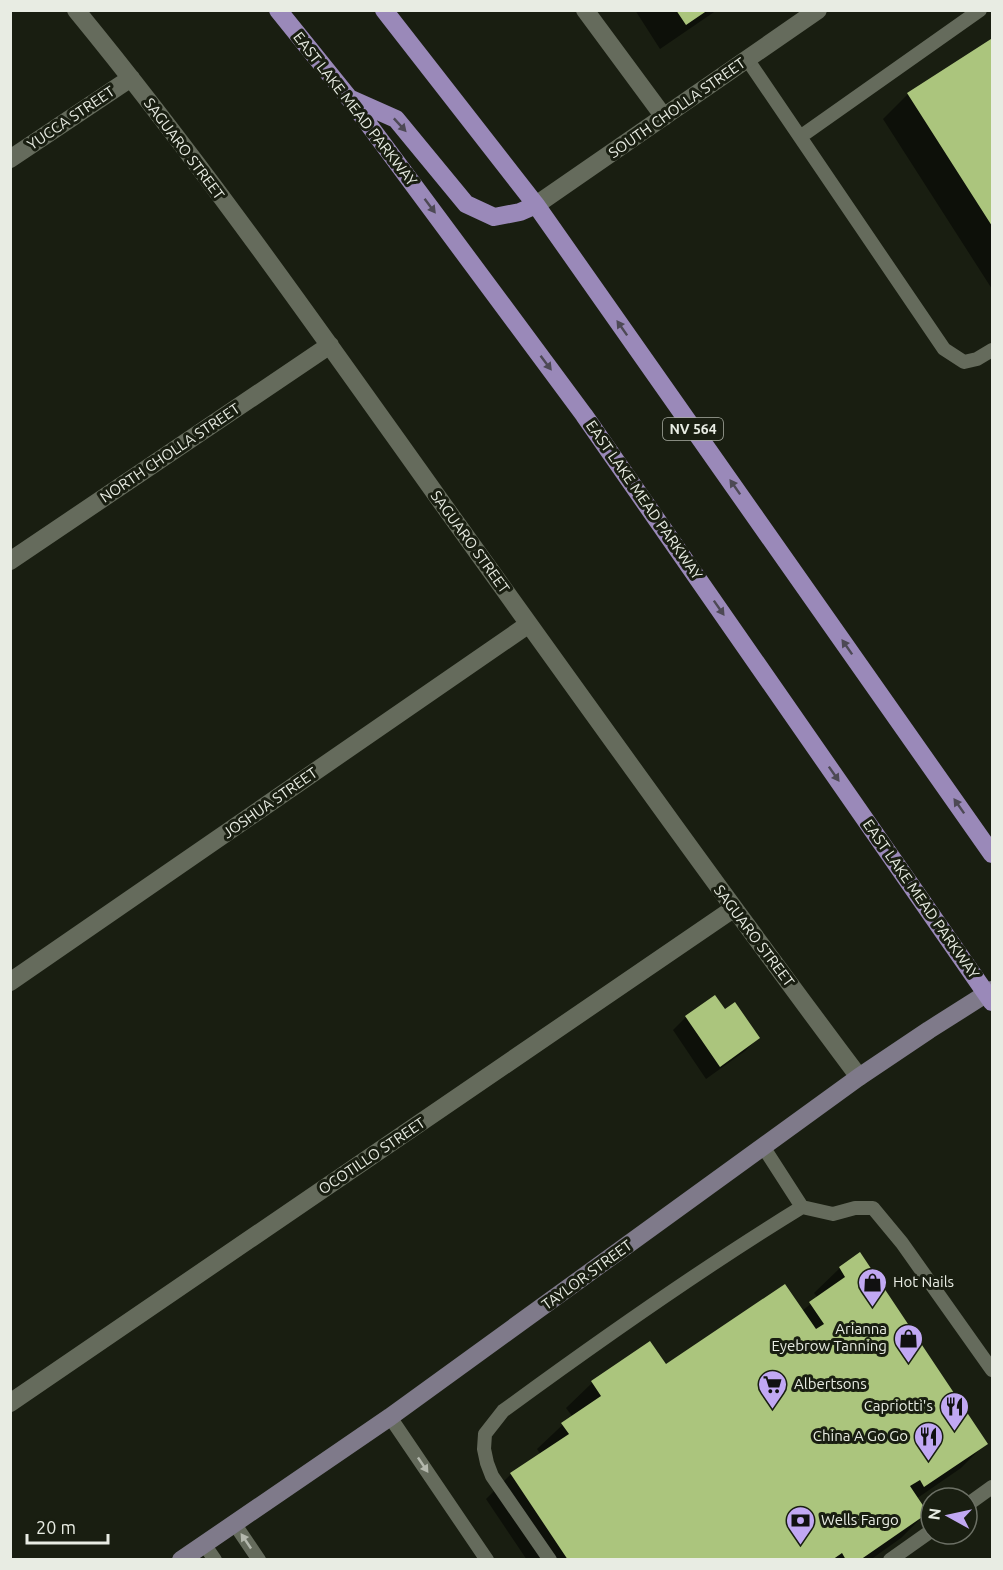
<svg xmlns="http://www.w3.org/2000/svg" width="1003" height="1570" font-family="Ubuntu,sans-serif">
<style>
.shadow{fill:#0007}
.building{fill:#abc57d}
.lines{fill:none;stroke-linecap:round;stroke-linejoin:round}
.lane{stroke:#656b5c;stroke-width:14}
.street{stroke:#656b5c;stroke-width:18}
.secondary{stroke:#7f7a8a;stroke-width:18}
.primary{stroke:#9a89b9;stroke-width:18}
.oneway{fill:#4d4954}
.oneway2{fill:#b4b8ad}
.labels{text-anchor:middle;stroke-width:6;stroke-linejoin:round;paint-order:stroke}
.shield{fill:#191e11;stroke:#aaaea4;stroke-width:1.5}
.shield-label{font-size:14px;font-weight:bold;fill:#e8ece3}
.street-label{font-size:15px;fill:#e8ece3;stroke:#191e11}
.poi-label{font-size:15px;fill:#e8ece3;stroke:#191e11;text-anchor:start}
</style>
<rect width="100%" height="100%" fill="#191e11"/>
<!-- shadow -->
<path class="shadow" d="M 635,10 L 717,10 L 660,49 Z
M 991,41 L 992,43 L 992,289 L 883,119 L 908,94 Z
M 715,997 L 725,1011 L 758,1038 L 745,1051 L 706,1079 L 673,1030 L 686,1017 Z
M 840,1268 L 986,1443 L 961,1468 L 916,1499 L 926,1513 L 901,1538 L 870,1560 L 527,1560 L 486,1499 L 511,1474 L 541,1455 L 537,1449 L 572,1416 L 566,1408 L 592,1383 L 650,1343 L 666,1366 L 802,1311 L 818,1298 L 814,1293 Z"/>
<!-- building -->
<path class="building" d="M 676,10 L 708,10 L 686,25 Z
M 991,39 L 992,41 L 992,226 L 907,93 Z
M 715,995 L 725,1009 L 735,1002 L 760,1038 L 720,1067 L 685,1016 Z
M 860,1252 L 988,1444 L 924,1487 L 920,1480 L 910,1486 L 928,1513 L 860,1560 L 846,1560 L 842,1553 L 832,1560 L 568,1560 L 510,1473 L 569,1434 L 561,1423 L 601,1396 L 591,1381 L 650,1341 L 666,1364 L 785,1284 L 816,1329 L 824,1324 L 809,1302 L 845,1277 L 839,1267 Z"/>
<g class="lines">
<!-- lane -->
<path class="lane" d="M 747,59 L 944,349 L 964,362 L 977,359 L 992,350
M 800,137 L 980,10
M 764,1148 L 802,1207 L 833,1214 L 855,1208 L 873,1208 L 902,1243 L 992,1370
M 390,1417 L 487,1560
M 967,1505 L 992,1487
M 234,1523 L 259,1560
M 204,1544 L 215,1560
M 550,1560 L 492,1476 L 487,1463 L 484,1449 L 485,1434 L 503,1411 C 600,1340 699,1270 802,1207
M 890,1560 L 931,1531"/>
<!-- street -->
<path class="street" d="M 76,10 C 204,166 320,332 437,496 C 577,691 716,886 859,1077
M 585,10 L 664,117
M 10,159 L 131,78
M 536,205 L 818,10
M 10,561 L 330,345
M 10,982 L 529,624
M 10,1403 L 733,909"/>
<!-- secondary -->
<path class="secondary" d="M 181,1560 L 390,1417 L 859,1077 L 929,1030 L 992,990"/>
<!-- primary -->
<path class="primary" d="M 278,10 L 349,98 L 584,415 L 992,1002
M 384,10 L 536,205 L 992,854
M 351,99 L 396,119 L 466,204 L 494,217 L 520,212 L 536,205"/>
</g>
<!-- one-way arrows -->
<defs><path id="oneway-solid" d="M-6-.8H1V-3.2L6.5 0L1 3.2V.8H-6Z" transform="scale(1.5)"/></defs>
<g class="oneway">
<use href="#oneway-solid" transform="translate(400 125) rotate(47)"/>
<use href="#oneway-solid" transform="translate(430 206) rotate(53)"/>
<use href="#oneway-solid" transform="translate(622 328) rotate(-125)"/>
<use href="#oneway-solid" transform="translate(546 363) rotate(53)"/>
<use href="#oneway-solid" transform="translate(735 487) rotate(-125)"/>
<use href="#oneway-solid" transform="translate(719 608) rotate(55)"/>
<use href="#oneway-solid" transform="translate(847 647) rotate(-125)"/>
<use href="#oneway-solid" transform="translate(834 774) rotate(55)"/>
<use href="#oneway-solid" transform="translate(959 806) rotate(-125)"/>
</g>
<g class="oneway2">
<use href="#oneway-solid" transform="translate(423 1465) rotate(56)"/>
<use href="#oneway-solid" transform="translate(246 1541) rotate(-124)"/>
</g>
<!-- icons -->
<defs>
<symbol id="shop-pin" viewBox="-11 -11 22 30"><path d="M0 17L-7.5 6A9.5 9.5 0 1 1 7.5 6Z" fill="#c1a8f3" stroke="#191e11"/><path d="M-5-2.5h2.3a2.7 3.5 0 0 1 5.4 0H5L5.5 6h-11ZM-1.5-2.5h3a1.5 2.3 0 0 0-3 0Z" fill="#111"/></symbol>
<symbol id="supermarket-pin" viewBox="-11 -11 22 30"><path d="M0 17L-7.5 6A9.5 9.5 0 1 1 7.5 6Z" fill="#c1a8f3" stroke="#191e11"/><path d="M-6-5.5h2.5l.6 2H6L4.5 2H-2.5L-4.4-4H-6ZM-1.5 3.2a1.3 1.3 0 1 0 .1 0ZM3 3.2a1.3 1.3 0 1 0 .1 0Z" fill="#111"/></symbol>
<symbol id="restaurant-pin" viewBox="-11 -11 22 30"><path d="M0 17L-7.5 6A9.5 9.5 0 1 1 7.5 6Z" fill="#c1a8f3" stroke="#191e11"/><path d="M-5-6h1v4h1v-4h1v4h1v-4h1v5L-1.5 .5V6h-2V.5L-5-1ZM5-6V6H3V1.5H1.5Q1.5-4 5-6Z" fill="#111"/></symbol>
<symbol id="bank-pin" viewBox="-11 -11 22 30"><path d="M0 17L-7.5 6A9.5 9.5 0 1 1 7.5 6Z" fill="#c1a8f3" stroke="#191e11"/><path d="M-6-4H6V4H-6ZM0-2.3a2.3 2.3 0 1 0 0 4.6a2.3 2.3 0 1 0 0-4.6Z" fill="#111"/></symbol>
</defs>
<g fill-rule="evenodd">
<use href="#shop-pin" x="856" y="1266" width="33" height="45"/>
<use href="#shop-pin" x="892" y="1322" width="33" height="45"/>
<use href="#supermarket-pin" x="756" y="1368" width="33" height="45"/>
<use href="#restaurant-pin" x="938" y="1390" width="33" height="45"/>
<use href="#restaurant-pin" x="912" y="1420" width="33" height="45"/>
<use href="#bank-pin" x="784" y="1504" width="33" height="45"/>
</g>
<g class="labels">
<!-- shield labels -->
<rect class="shield" x="663" y="418" width="60" height="22" rx="4.5"/>
<g class="shield-label">
<text x="693" y="434">NV 564</text>
</g>
<!-- street labels -->
<g class="street-label">
<text transform="translate(677 108) rotate(-35)" y="5">SOUTH CHOLLA STREET</text>
<text transform="translate(355 109) rotate(52)" y="5">EAST LAKE MEAD PARKWAY</text>
<text transform="translate(71 118) rotate(-34)" y="5">YUCCA STREET</text>
<text transform="translate(184 149) rotate(53)" y="5">SAGUARO STREET</text>
<text transform="translate(170 453) rotate(-34)" y="5">NORTH CHOLLA STREET</text>
<text transform="translate(644 500) rotate(55)" y="5">EAST LAKE MEAD PARKWAY</text>
<text transform="translate(470 542) rotate(54)" y="5">SAGUARO STREET</text>
<text transform="translate(270 803) rotate(-35)" y="5">JOSHUA STREET</text>
<text transform="translate(921 899) rotate(55)" y="5">EAST LAKE MEAD PARKWAY</text>
<text transform="translate(754 936) rotate(53)" y="5">SAGUARO STREET</text>
<text transform="translate(372 1156) rotate(-34)" y="5">OCOTILLO STREET</text>
<text transform="translate(587 1275) rotate(-36)" y="5">TAYLOR STREET</text>
</g>
<!-- poi labels -->
<g class="poi-label">
<text x="893" y="1287">Hot Nails</text>
<text x="887" y="1334" text-anchor="end">Arianna<tspan x="887" dy="17">Eyebrow Tanning</tspan></text>
<text x="794" y="1389">Albertsons</text>
<text x="933" y="1411" text-anchor="end">Capriotti's</text>
<text x="908" y="1441" text-anchor="end">China A Go Go</text>
<text x="821" y="1525">Wells Fargo</text>
</g>
</g>
<!-- border -->
<rect width="1003" height="1570" fill="none" stroke="#e8ece3" stroke-width="24"/>
<!-- north arrow -->
<g transform="translate(949 1516) rotate(278)"><circle r="28" fill="#191e11" stroke="#6c7065" stroke-width="1.5"/>
<path d="M0-4.5L10 22L0 15L-10 22Z" fill="#c1a8f3"/>
<text y="-9" font-size="16" font-weight="bold" text-anchor="middle" fill="#e8ece3">N</text>
</g>
<!-- scale -->
<path d="M27 1534v9h81v-9" fill="none" stroke="#e8ece3" stroke-width="3"/>
<text x="36" y="1534" font-size="18" fill="#e8ece3" stroke="#191e11" stroke-width="4.5" paint-order="stroke">20 m</text>
</svg>
